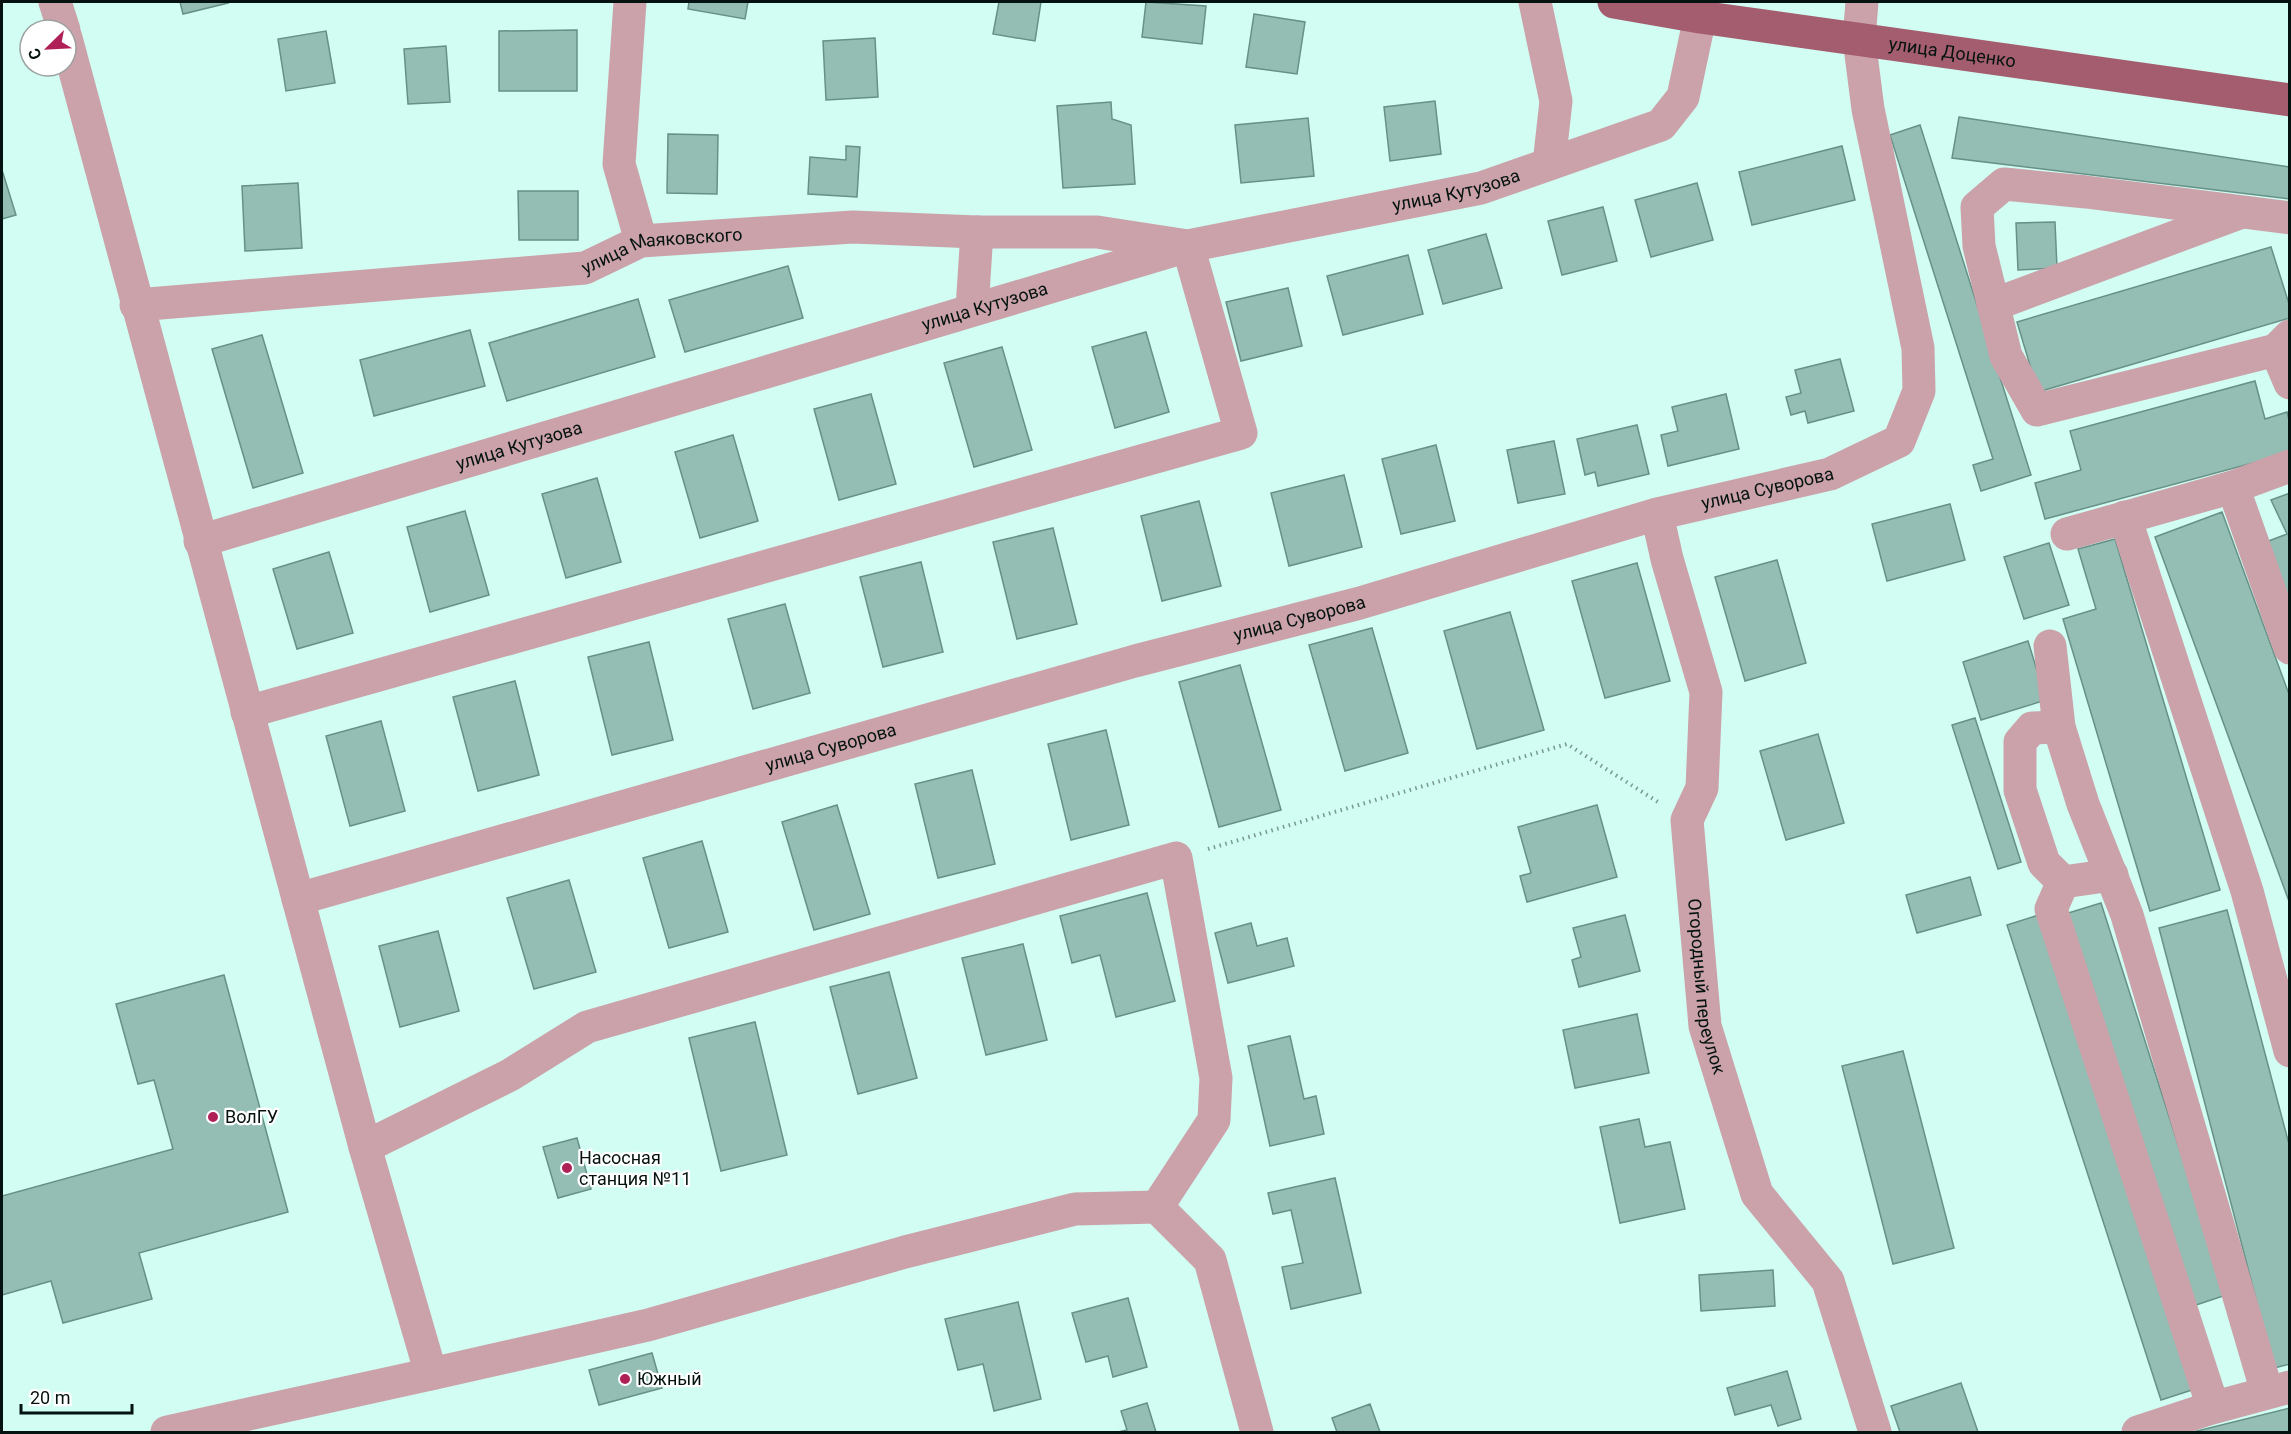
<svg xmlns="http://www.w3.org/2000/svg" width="2291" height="1434" font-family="Roboto,sans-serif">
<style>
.building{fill:#94beb4;stroke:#679086;stroke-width:1.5}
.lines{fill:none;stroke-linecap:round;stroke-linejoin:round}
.path{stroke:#789890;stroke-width:4;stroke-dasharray:1.5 4.5;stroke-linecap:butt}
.minor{stroke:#cba1aa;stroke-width:33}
.major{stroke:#a45d6e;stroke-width:33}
.poi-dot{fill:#af2056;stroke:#fff;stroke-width:2}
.labels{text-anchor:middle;stroke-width:4.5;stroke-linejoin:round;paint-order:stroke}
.street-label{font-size:18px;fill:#04130f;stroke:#fff}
.poi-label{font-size:18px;fill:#04130f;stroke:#fff;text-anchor:start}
</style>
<rect width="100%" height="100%" fill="#d1fdf2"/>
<!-- building -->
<path class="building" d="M 180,2 L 227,2 L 228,3 L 183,14 Z
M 689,2 L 748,2 L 745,19 L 688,9 Z
M 999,2 L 1041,2 L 1035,41 L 993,34 Z
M 1146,2 L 1206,6 L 1202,44 L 1142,37 Z
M 1254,14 L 1305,22 L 1297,74 L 1246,67 Z
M 577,30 L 577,91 L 499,91 L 499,31 Z
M 326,31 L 335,83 L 286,91 L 278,39 Z
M 875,38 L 878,97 L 826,100 L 823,41 Z
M 446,46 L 450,102 L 408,104 L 404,49 Z
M 1435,101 L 1441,154 L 1390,161 L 1384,107 Z
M 1111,102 L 1112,119 L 1131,125 L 1135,184 L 1063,188 L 1057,106 Z
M 1959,117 L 2290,167 L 2290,199 L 1952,158 Z
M 1308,118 L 1314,176 L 1241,183 L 1235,125 Z
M 1920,125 L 2031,475 L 1981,491 L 1973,465 L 1993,459 L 1890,135 Z
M 668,134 L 718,135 L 717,194 L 667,193 Z
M 846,146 L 860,147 L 857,197 L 808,194 L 810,157 L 846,160 Z
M 1842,146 L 1855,200 L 1752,225 L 1739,172 Z
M 2,170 L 16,215 L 2,219 Z
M 298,183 L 302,248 L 245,251 L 242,186 Z
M 1697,183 L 1713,240 L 1651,257 L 1635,200 Z
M 518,191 L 578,191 L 578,240 L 519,240 Z
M 1603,207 L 1617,261 L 1562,275 L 1548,221 Z
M 2055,222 L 2057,268 L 2018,270 L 2016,223 Z
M 1486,234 L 1502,288 L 1443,304 L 1428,250 Z
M 2271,247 L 2290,307 L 2290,318 L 2038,392 L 2017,322 Z
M 1408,255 L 1423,314 L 1343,335 L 1327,276 Z
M 788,266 L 803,318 L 685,352 L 669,300 Z
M 1288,288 L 1302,346 L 1241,361 L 1226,302 Z
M 638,299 L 655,357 L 507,401 L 489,343 Z
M 470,330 L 485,386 L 374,416 L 360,360 Z
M 1146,332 L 1169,412 L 1115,428 L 1092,347 Z
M 262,335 L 303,473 L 253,488 L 212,349 Z
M 1002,347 L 1032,450 L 974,467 L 944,363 Z
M 1840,359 L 1854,411 L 1808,423 L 1805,411 L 1791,415 L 1786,397 L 1801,393 L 1795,370 Z
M 2255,381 L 2265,419 L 2287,412 L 2290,423 L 2290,453 L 2045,519 L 2035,483 L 2081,470 L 2070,431 Z
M 871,394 L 896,484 L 839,500 L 814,409 Z
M 1726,394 L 1739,449 L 1668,466 L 1661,435 L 1678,431 L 1672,407 Z
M 1637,425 L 1649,474 L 1598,486 L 1595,472 L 1585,475 L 1577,439 Z
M 733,435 L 758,521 L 700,538 L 675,452 Z
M 1554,441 L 1565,494 L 1518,503 L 1507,450 Z
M 1436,445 L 1455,521 L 1401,534 L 1382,459 Z
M 1344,475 L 1362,547 L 1289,566 L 1271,493 Z
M 597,478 L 621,562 L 566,578 L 542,494 Z
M 2290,493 L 2290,609 L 2266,542 L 2287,534 L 2271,500 Z
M 1199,501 L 1221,586 L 1162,601 L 1141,516 Z
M 1950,504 L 1965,560 L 1887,581 L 1872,524 Z
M 465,511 L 489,595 L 430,612 L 407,527 Z
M 2222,512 L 2290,697 L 2290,904 L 2155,537 Z
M 1053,528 L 1077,624 L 1017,639 L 993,542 Z
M 2115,539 L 2220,890 L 2150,911 L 2063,619 L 2096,609 L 2078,549 Z
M 2049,543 L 2069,605 L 2024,619 L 2004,557 Z
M 329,552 L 353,633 L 297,649 L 273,569 Z
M 1777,560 L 1806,663 L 1745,681 L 1715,577 Z
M 921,562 L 943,652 L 883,667 L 860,577 Z
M 1637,563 L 1670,681 L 1605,698 L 1572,581 Z
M 785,604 L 810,693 L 753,709 L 728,619 Z
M 1510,612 L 1544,730 L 1477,749 L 1444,631 Z
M 1372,628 L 1408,753 L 1345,771 L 1309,645 Z
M 2028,641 L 2046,700 L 1981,720 L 1963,662 Z
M 649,642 L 673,740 L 612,755 L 588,657 Z
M 1240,665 L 1281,810 L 1219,827 L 1179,682 Z
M 515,681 L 539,775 L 478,791 L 453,697 Z
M 1975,718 L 2021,862 L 1998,869 L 1952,725 Z
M 381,721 L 405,811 L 350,826 L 326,736 Z
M 1106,730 L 1129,825 L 1071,840 L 1048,744 Z
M 1818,734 L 1844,823 L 1786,840 L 1760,751 Z
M 972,770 L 995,864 L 938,878 L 915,784 Z
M 837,805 L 870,914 L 814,930 L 782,822 Z
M 1597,805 L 1617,877 L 1527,902 L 1520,876 L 1531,873 L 1518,827 Z
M 702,841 L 728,932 L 669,948 L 643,858 Z
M 1970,877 L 1981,915 L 1917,933 L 1906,895 Z
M 569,880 L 596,972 L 534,989 L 507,898 Z
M 1147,893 L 1175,1001 L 1116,1017 L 1100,955 L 1072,963 L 1060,916 Z
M 2101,903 L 2226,1295 L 2190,1307 L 2065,914 Z
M 2227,910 L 2290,1148 L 2290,1364 L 2274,1368 L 2159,928 Z
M 2042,914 L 2195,1389 L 2161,1400 L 2007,925 Z
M 1625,915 L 1640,971 L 1579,987 L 1572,960 L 1581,957 L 1573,928 Z
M 1251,923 L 1257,946 L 1287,938 L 1294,966 L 1228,983 L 1215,933 Z
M 438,931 L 459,1011 L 400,1027 L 379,946 Z
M 1023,944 L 1047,1040 L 986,1055 L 962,958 Z
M 889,972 L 917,1078 L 858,1094 L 830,987 Z
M 224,975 L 288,1212 L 139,1253 L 152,1299 L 63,1323 L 51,1281 L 2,1295 L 2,1196 L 173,1149 L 154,1080 L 138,1084 L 116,1004 Z
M 1637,1014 L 1649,1073 L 1575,1088 L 1563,1030 Z
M 755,1022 L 787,1155 L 721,1171 L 689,1038 Z
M 1290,1036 L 1304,1099 L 1316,1096 L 1324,1134 L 1270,1146 L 1248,1046 Z
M 1903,1051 L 1954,1248 L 1893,1264 L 1842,1066 Z
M 1639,1119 L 1645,1147 L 1670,1142 L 1685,1209 L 1620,1223 L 1600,1127 Z
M 577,1138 L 591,1189 L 558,1198 L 543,1147 Z
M 1335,1178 L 1361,1293 L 1291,1309 L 1282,1267 L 1303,1263 L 1291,1210 L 1273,1214 L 1268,1193 Z
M 1773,1270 L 1775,1306 L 1701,1311 L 1699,1275 Z
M 1128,1298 L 1147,1367 L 1113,1377 L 1108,1356 L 1086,1362 L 1072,1313 Z
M 1018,1302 L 1041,1399 L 994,1411 L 983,1364 L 958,1370 L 945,1319 Z
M 652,1353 L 662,1388 L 599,1405 L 589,1370 Z
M 1787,1371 L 1801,1419 L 1778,1426 L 1771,1405 L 1735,1415 L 1727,1388 Z
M 1961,1383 L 1978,1432 L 1900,1432 L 1891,1406 Z
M 1147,1403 L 1156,1432 L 1118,1432 L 1127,1430 L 1121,1411 Z
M 1370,1404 L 1380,1432 L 1337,1432 L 1332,1418 Z
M 2290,1408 L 2290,1432 L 2193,1432 Z"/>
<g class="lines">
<!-- path -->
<path class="path" d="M 1208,849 L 1567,744 L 1658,802"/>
<!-- minor -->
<g class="minor">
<path d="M 55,2 L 64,30"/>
<path d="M 630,2 L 619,164 L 641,241"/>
<path d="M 1535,2 L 1556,101 L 1549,164"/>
<path d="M 66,38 L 365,1147 L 431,1374 L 648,1325 L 905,1252 L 1075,1209 L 1157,1207"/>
<path d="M 2290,218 L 2086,192 L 2004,184 L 1977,207 L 1979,246 L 2006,356 L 2037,410 L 2276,350 L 2290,336"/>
<path id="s1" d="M 136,305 L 585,268 L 641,241 L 853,227 L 977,232 L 1097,232 L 1188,246 L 1241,433 L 247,712"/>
<path d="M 1993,305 L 2239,213"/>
<path d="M 972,309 L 977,232"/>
<path d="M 2276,350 L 2290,383"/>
<path d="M 2233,487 L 2290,648"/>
<path id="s2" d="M 1657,514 L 1667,559 L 1706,692 L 1702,788 L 1687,820 L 1705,1026 L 1757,1194 L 1828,1281 L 1875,1432"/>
<path d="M 2125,517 L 2247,891 L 2290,1051"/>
<path d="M 2067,534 L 2233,487 L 2290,466"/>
<path id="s3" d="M 200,541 L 1188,246 L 1481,188 L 1661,125 L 1683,97 L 1700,17"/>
<path d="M 2050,646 L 2059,727 L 2083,804 L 2127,915 L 2267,1392"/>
<path d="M 2059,727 L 2032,728 L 2020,742 L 2020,790 L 2044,863 L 2063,882 L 2112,875"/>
<path d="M 2063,882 L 2051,909 L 2213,1407"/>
<path id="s4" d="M 298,899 L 1135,661 L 1360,603 L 1657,514 L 1830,474 L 1899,441 L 1919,391 L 1918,348 L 1868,109 L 1859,39 L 1862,2"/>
<path d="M 365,1147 L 510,1075 L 587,1027 L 1176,858 L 1216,1078 L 1214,1120 L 1157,1207"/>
<path d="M 1157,1207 L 1210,1260 L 1257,1432"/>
<path d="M 167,1432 L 431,1374"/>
<path d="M 2138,1432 L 2208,1409 L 2290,1387"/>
</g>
<!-- major -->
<path class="major" id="s5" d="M 1614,2 L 1700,17 L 2290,100"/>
</g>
<!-- markers -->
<g class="poi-dot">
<circle cx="213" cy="1117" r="6"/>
<circle cx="567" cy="1168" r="6"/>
<circle cx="625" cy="1379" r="6"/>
</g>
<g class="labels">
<!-- street labels -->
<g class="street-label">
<text dy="6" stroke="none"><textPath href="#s5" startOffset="342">улица Доценко</textPath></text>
<text dy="6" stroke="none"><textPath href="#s3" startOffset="1305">улица Кутузова</textPath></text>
<text dy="6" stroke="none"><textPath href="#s1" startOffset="531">улица Маяковского</textPath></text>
<text dy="6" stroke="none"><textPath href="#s3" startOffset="819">улица Кутузова</textPath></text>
<text dy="6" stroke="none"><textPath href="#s3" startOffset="333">улица Кутузова</textPath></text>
<text dy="6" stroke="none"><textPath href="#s4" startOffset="1526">улица Суворова</textPath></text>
<text dy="6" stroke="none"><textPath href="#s4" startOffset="1040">улица Суворова</textPath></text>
<text dy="6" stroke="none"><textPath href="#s4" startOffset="554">улица Суворова</textPath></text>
<text dy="6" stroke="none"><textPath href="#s2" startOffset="484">Огородный переулок</textPath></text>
</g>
<!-- poi labels -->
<g class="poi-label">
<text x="225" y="1123">ВолГУ</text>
<text x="579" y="1164">Насосная<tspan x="579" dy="21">станция №11</tspan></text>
<text x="637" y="1385">Южный</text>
</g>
</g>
<!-- border -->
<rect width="2291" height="1434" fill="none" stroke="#04130f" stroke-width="6"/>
<!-- north arrow -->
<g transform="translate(48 48) rotate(246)"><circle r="28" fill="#ffffff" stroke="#9ba19f" stroke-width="1.5"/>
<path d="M0-4.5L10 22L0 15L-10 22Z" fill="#af2056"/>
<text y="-9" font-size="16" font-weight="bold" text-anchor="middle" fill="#04130f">С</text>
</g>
<!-- scale -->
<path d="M21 1404v9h111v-9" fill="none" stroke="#04130f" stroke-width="3"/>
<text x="30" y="1404" font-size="18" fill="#04130f" stroke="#ffffff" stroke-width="4.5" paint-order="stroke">20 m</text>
</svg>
